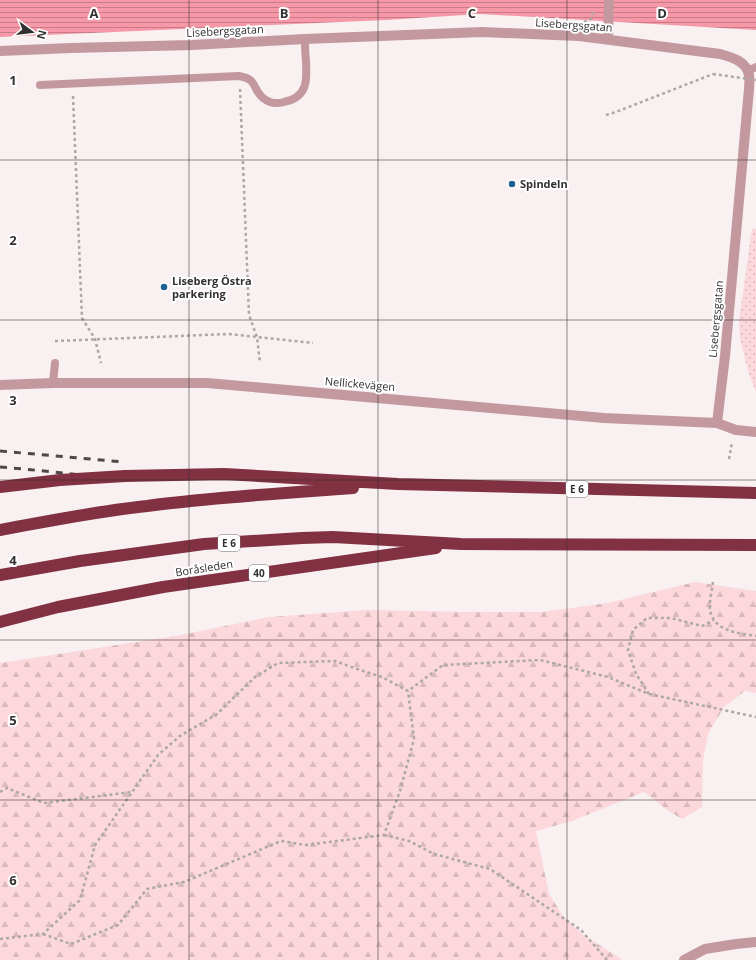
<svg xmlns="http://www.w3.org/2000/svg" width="756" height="960" font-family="'Open Sans',sans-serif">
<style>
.forest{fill:url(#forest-firs)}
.park{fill:url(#park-dots)}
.water{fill:url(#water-rules)}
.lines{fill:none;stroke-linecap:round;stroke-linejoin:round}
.path{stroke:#ada7a7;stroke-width:2.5;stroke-dasharray:3 3;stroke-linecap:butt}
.lane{stroke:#c3999f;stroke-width:8}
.street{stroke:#c3999f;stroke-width:10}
.highway{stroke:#823143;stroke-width:12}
.rail{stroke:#4d4949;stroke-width:3;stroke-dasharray:7 7;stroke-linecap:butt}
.path-bridge{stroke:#ada7a7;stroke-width:2.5;stroke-dasharray:3 3;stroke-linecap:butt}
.highway-bridge{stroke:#823143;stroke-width:12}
.grid{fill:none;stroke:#333030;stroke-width:1;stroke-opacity:0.55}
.poi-dot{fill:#1d5e93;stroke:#fff;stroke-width:1.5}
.labels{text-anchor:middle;stroke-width:4;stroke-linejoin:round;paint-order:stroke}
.shield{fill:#fff;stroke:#706e6e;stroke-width:1}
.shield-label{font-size:10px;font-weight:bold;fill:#333030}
.street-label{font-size:11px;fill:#333030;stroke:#fff}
.poi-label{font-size:11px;font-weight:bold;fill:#333030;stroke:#fff;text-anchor:start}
.grid-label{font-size:13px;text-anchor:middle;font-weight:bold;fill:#333030;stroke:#fff;stroke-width:4;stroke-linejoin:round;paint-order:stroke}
</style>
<defs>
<pattern id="forest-firs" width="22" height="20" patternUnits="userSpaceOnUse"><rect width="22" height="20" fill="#fcd8dc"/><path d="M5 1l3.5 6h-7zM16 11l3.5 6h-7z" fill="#d8babd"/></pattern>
<pattern id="park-dots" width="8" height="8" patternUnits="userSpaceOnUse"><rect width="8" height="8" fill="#fcd8dc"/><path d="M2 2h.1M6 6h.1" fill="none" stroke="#d8babd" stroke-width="1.8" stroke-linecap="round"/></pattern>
<pattern id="water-rules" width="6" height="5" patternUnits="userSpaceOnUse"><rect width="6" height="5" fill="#f698a7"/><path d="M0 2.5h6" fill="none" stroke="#c87c88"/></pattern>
</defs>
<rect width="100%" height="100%" fill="#f8f0f1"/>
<!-- forest -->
<path class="forest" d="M 695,582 L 756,591 L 756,693 L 745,691 L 724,707 L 708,734 L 703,761 L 702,807 L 682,819 L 667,810 L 644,792 L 572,821 L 536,831 L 549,894 L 563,916 L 582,934 L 621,959 L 620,960 L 0,960 L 0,663 L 176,636 L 269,617 L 368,610 L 466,612 L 542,612 L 608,603 Z"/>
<!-- park -->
<path class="park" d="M 752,228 L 756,229 L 756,392 L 748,371 L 740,339 L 739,321 Z"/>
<!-- water -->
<path class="water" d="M 0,0 L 756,0 L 756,30 L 480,14 L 386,20 L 0,37 Z"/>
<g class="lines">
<!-- path -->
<path class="path" d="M 584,22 L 591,19 L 593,12
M 240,89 L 249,315 L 257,337 L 260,363
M 73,96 L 82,318 L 95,339 L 101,363
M 606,115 L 616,112 L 713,74
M 55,341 L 229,334 L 313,343
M 729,459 L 732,442
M 713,582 C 712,591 709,601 710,610 C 714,632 739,633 756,636
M 649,694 L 636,674 L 628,650 L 633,630 L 647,618 L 671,618 L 702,626 L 714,620
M 0,792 L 7,788 L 44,803 L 132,792
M 384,835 L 409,841 L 434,854 L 490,869 L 581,930 L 607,960
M 43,934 L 71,944 L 118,925 L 147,889 L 184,882 L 281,841 L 306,845 L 384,835 L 400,791 L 414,739 L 408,691
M 0,939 L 43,934 L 80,900 L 95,845 L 158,755 L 180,736 L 217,714 L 255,677 L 278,663 L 335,661 L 357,669 L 382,677 L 408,691 L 443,665 L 540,660 L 608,677 L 649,694 L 756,717"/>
<!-- lane -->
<path class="lane" d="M 748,71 L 756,67
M 40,85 L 239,76 C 258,79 252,89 263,98 C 269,103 277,104 284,102 C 308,97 307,80 306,61 C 305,53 305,46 305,39
M 53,383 L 55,363"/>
<!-- street -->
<path class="street" d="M 608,39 L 609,0
M 0,51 L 71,48 L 192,45 L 305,39 L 482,32 L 579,36 L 720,54 C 732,57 748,62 749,76 C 750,80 749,85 749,89 L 725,356 L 717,423
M 0,385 L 53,383 L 207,383 L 604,418 L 717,423 L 736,430 L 756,432
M 684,960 L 705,949 L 736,944 L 756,942"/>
<!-- highway -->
<path class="highway" d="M 125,476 L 224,474 L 398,484 L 756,493
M 0,530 C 49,521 98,511 147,506 C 215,497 284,493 353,488
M 0,575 L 80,561 L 204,544 L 302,538 L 333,537 L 461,544 L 756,545
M 0,622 L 58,607 L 163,587 L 436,548"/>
<!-- rail -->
<path class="rail" d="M 0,451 L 123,462
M 0,467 L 24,469 L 120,479"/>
<!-- path-bridge -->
<path class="path-bridge" d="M 713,74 L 756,80"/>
<!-- highway-bridge -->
<path class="highway-bridge" d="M 0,487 L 60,480 L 125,476"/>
</g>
<!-- grid -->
<path class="grid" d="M 189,0 L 189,960M 378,0 L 378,960M 567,0 L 567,960M 0,160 L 756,160M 0,320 L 756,320M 0,480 L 756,480M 0,640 L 756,640M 0,800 L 756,800"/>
<!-- markers -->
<g class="poi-dot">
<circle cx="512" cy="184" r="4"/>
<circle cx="164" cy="287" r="4"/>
</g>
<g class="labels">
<!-- shield labels -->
<g class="shield">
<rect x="566" y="481" width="22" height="16" rx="3"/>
<rect x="218" y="535" width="22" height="16" rx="3"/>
<rect x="249" y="565" width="20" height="16" rx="3"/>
</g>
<g class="shield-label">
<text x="577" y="493">E 6</text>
<text x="229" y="547">E 6</text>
<text x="259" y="577">40</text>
</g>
<!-- street labels -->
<g class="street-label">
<text transform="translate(574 25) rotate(4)" y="4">Lisebergsgatan</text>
<text transform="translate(225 31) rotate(-3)" y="4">Lisebergsgatan</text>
<text transform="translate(716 319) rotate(-85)" y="4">Lisebergsgatan</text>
<text transform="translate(360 384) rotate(5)" y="4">Nellickevägen</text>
<text transform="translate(204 568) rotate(-9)" y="4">Boråsleden</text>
</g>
<!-- poi labels -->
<g class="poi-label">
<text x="520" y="188">Spindeln</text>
<text x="172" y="285">Liseberg Östra<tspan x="172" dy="13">parkering</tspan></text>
</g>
</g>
<g class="grid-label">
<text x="94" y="18">A</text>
<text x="284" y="18">B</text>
<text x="472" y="18">C</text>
<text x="662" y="18">D</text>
<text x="13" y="85">1</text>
<text x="13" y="245">2</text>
<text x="13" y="405">3</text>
<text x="13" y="565">4</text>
<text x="13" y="725">5</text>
<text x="13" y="885">6</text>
</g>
<!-- north arrow -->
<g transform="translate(32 32) rotate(105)" stroke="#ffffff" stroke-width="3" paint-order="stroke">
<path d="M0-3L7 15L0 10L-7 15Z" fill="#333030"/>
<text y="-6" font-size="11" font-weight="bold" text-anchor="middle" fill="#333030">N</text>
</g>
</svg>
